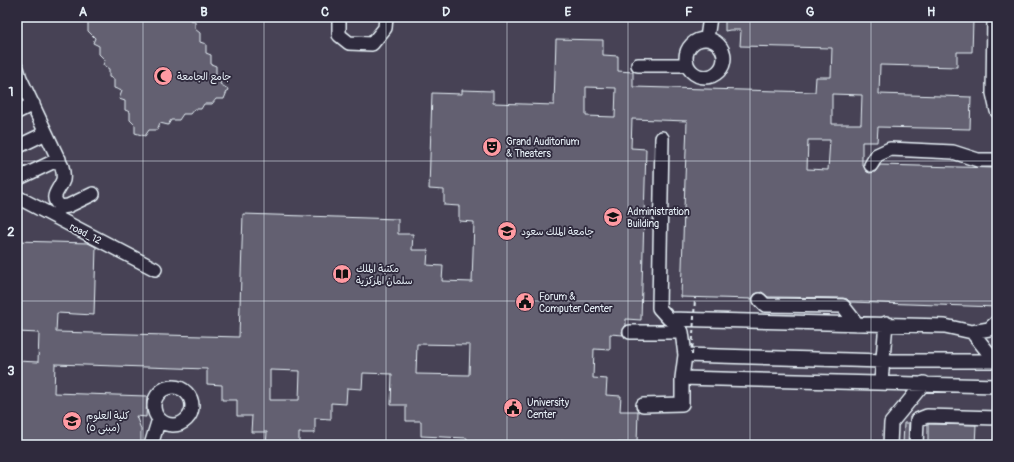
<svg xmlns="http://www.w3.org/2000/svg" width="1014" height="462" font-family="Pangolin,'Playpen Sans Arabic',sans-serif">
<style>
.built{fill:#464354}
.building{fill:#636171;stroke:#e8f1f8;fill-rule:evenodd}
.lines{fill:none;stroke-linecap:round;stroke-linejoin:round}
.minor-casing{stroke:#e8f1f8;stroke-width:16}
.minor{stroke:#2f2a3d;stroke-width:13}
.path-bridge{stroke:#e8f1f8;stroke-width:2;stroke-dasharray:4 3;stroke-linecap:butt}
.grid{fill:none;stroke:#e8f1f8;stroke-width:1;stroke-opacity:0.55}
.labels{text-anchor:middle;stroke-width:3.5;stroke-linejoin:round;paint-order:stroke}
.poi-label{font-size:10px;fill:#e8f1f8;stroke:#2f2a3d;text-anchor:start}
.street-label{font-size:10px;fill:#e8f1f8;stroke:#2f2a3d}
.neatline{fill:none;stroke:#e8f1f8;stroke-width:1.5}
.grid-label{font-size:13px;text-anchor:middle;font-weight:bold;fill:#e8f1f8}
</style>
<rect width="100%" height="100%" fill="#3a3648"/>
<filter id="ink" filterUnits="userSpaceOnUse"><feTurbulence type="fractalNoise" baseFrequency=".025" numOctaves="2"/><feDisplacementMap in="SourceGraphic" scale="8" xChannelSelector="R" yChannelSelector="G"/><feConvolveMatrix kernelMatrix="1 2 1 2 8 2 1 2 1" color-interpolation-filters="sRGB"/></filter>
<g filter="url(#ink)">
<!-- built -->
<path class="built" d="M 17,17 L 997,17 L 997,445 L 17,445 Z"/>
<!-- building -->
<path class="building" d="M 88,17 L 189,17 L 190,20 L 195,21 L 195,29 L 200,33 L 200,42 L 206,44 L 206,53 L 211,55 L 211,64 L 216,66 L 216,75 L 222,77 L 220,84 L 228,89 L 224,99 L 216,99 L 212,104 L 204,104 L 201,109 L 194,109 L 190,114 L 183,114 L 179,120 L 171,120 L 168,125 L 160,123 L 157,130 L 149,130 L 145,136 L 135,133 L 135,125 L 130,120 L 130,112 L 125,110 L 125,101 L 119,99 L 122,91 L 114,88 L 114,79 L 109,77 L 109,69 L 103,65 L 105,60 L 99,54 L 99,46 L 93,43 L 95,38 L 88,31 Z
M 725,17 L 958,17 L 958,19 L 973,20 L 972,52 L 957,52 L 957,67 L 880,65 L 879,94 L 971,97 L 970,129 L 878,127 L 877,142 L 862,142 L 862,165 L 863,165 L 867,172 L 870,173 L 875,172 L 880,165 L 997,168 L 997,307 L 850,302 L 847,299 L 843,298 L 768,297 L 762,292 L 755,294 L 752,299 L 681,297 L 687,121 L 632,119 L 631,148 L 646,149 L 641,320 L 626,319 L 626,325 L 622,332 L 623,335 L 610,334 L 610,350 L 594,349 L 593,378 L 607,379 L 606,395 L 621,396 L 620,411 L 638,411 L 637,443 L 561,441 L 561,444 L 467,442 L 467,438 L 421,436 L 421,421 L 406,421 L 406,405 L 391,405 L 392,374 L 363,373 L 362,389 L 347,388 L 346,404 L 331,403 L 331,419 L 315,418 L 315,433 L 299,433 L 299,445 L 266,445 L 267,432 L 251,432 L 252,416 L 237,416 L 237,400 L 222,400 L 222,385 L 207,384 L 207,369 L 55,364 L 54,393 L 147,396 L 146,417 L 136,416 L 141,429 L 141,445 L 17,445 L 17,361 L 38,362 L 39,333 L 17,332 L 17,241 L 88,243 L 96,247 L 94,315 L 57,313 L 56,332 L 239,337 L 243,214 L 398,219 L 398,234 L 413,234 L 412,250 L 428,250 L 427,265 L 443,266 L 442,281 L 472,282 L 474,222 L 459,221 L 459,206 L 444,205 L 444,190 L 429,189 L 432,93 L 462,94 L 462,90 L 493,91 L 493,103 L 554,105 L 556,39 L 603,40 L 603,55 L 618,56 L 618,71 L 633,72 L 633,87 L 815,92 L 816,77 L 831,77 L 832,48 L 740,46 L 741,30 L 730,30 L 725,31 ZM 586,87 L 616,88 L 615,117 L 586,116 ZM 832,94 L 862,95 L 861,124 L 832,124 ZM 808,140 L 830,140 L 828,170 L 807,169 ZM 417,344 L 470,345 L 469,375 L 416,374 ZM 270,370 L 300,371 L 299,400 L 270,400 Z
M 904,423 L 909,423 L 908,445 L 903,445 Z
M 928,424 L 976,425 L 975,445 L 928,445 Z"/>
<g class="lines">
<defs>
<path id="minor" d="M 339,17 L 339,35 L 349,43 L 372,44 L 385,28 L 386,17
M 994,17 L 993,93 L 997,111
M 707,38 L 710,17
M686 58a19 19 0 1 1 38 0a19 19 0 1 1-38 0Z
M 638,65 L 687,65
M 17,68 L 20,78 L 62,167 C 63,171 64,175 63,180 C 59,191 48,197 61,207 L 68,206 L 93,194
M 17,112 L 33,104
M 662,138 L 659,308 L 669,319 L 945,326 L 972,332 L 995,361
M 17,147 L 46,133
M 871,165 L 877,155 L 890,149 L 953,152 L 978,160 L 997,160
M 17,179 L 59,159
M 17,197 L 155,269
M 760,300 L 765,305 L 843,306 L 857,324
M 630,332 L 682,332 L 685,355 L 682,378 L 682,404 L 643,405
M 972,332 L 989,329 L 997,322
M 685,355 L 883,361 L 997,361
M 682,378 L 997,386
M 881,382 L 886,323
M154 406a19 19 0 1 1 38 0a19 19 0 1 1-38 0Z
M 151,445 L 159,419
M 890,445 L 891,423 L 924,383
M 916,445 L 917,420 L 927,416 L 997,418"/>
</defs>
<!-- minor casing -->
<use href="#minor" class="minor-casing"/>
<!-- minor -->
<use href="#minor" class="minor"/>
<!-- path-bridge -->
<path class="path-bridge" d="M 692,355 L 695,298"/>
</g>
</g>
<!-- grid -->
<path class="grid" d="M 143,17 L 143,445M 264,17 L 264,445M 386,17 L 386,445M 507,17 L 507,445M 628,17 L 628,445M 750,17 L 750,445M 871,17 L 871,445M 17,161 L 997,161M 17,301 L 997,301"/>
<!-- icons -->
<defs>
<symbol id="mosque-disc" viewBox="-11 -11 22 22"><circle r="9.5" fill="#ff9aa2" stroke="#2f2a3d"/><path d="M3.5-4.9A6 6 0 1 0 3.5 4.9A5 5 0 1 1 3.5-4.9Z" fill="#111"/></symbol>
<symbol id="theatre-disc" viewBox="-11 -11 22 22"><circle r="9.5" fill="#ff9aa2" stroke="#2f2a3d"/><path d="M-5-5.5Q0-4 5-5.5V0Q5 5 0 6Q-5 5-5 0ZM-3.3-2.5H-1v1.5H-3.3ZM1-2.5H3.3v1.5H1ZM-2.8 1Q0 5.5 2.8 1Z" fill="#111"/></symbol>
<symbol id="university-disc" viewBox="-11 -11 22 22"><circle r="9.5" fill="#ff9aa2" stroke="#2f2a3d"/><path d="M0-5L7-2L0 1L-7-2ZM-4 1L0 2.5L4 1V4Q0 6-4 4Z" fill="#111"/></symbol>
<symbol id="library-disc" viewBox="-11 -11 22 22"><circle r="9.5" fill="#ff9aa2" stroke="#2f2a3d"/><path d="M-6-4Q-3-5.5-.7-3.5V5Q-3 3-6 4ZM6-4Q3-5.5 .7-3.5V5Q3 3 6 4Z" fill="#111"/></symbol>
<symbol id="civic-disc" viewBox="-11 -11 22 22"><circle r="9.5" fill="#ff9aa2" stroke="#2f2a3d"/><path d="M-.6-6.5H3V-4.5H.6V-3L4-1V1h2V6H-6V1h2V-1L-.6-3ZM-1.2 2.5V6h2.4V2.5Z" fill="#111"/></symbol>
</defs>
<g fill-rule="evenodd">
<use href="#mosque-disc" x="152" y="65" width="22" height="22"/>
<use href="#theatre-disc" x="481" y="136" width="22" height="22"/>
<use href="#university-disc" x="602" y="206" width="22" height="22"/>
<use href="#university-disc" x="496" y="220" width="22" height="22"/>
<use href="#library-disc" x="331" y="263" width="22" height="22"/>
<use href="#civic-disc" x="514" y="291" width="22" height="22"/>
<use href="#civic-disc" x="502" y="397" width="22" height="22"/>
<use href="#university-disc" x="61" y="410" width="22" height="22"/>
</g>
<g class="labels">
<!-- poi labels -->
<g class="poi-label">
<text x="177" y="80">جامع الجامعة</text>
<text x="506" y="145">Grand Auditorium<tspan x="506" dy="12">&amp; Theaters</tspan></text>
<text x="627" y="215">Administration<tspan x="627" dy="12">Building</tspan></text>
<text x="521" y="235">جامعة الملك سعود</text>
<text x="356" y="272">مكتبة الملك<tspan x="356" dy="12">سلمان المركزية</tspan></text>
<text x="539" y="300">Forum &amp;<tspan x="539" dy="12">Computer Center</tspan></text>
<text x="527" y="406">University<tspan x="527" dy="12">Center</tspan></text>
<text x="86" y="419">كلية العلوم<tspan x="86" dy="12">(مبنى ٥)</tspan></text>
</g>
<!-- street labels -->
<g class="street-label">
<text transform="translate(86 233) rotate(27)" y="4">road_12</text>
</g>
</g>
<!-- margin -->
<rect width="1014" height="462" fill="none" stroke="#2f2a3d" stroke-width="44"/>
<rect x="22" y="22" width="970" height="418" class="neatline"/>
<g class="grid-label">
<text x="83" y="16">A</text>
<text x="204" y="16">B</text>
<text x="325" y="16">C</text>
<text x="446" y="16">D</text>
<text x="568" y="16">E</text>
<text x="689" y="16">F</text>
<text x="810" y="16">G</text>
<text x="931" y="16">H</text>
<text x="11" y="96">1</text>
<text x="11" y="236">2</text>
<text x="11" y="375">3</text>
</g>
</svg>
